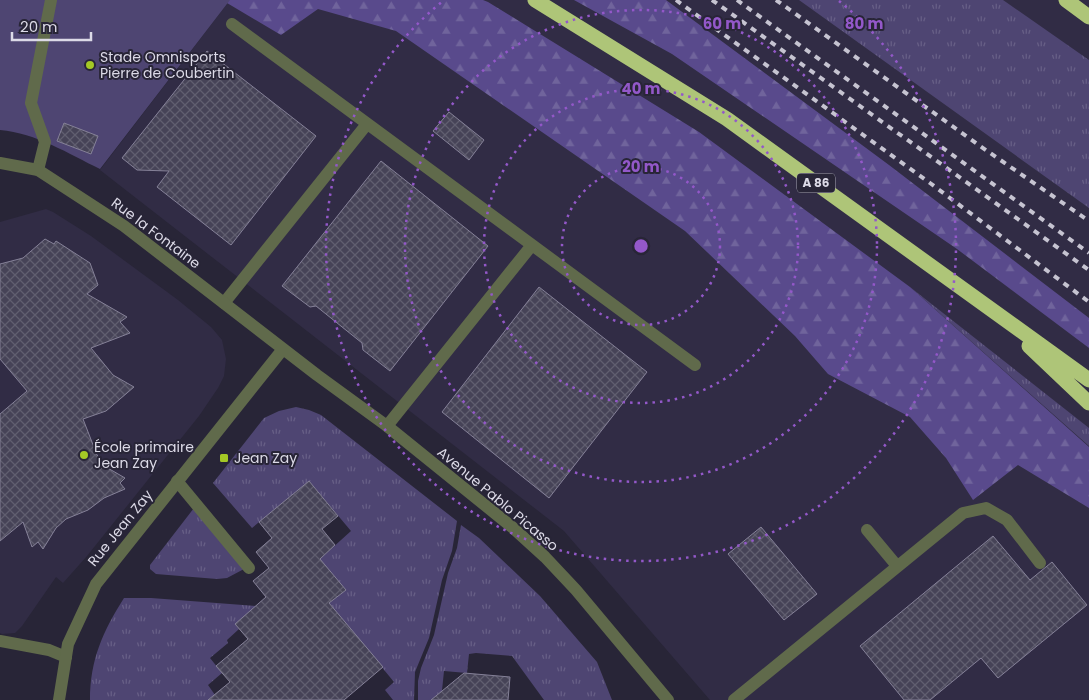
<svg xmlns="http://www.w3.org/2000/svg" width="1089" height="700" font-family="Poppins,sans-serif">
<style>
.built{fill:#312c45}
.grass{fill:url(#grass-tufts)}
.forest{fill:url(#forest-firs)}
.park{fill:#4e4572}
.building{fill:url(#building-cross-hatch);stroke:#858198}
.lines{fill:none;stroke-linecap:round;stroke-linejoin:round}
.lane{stroke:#606a4b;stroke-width:12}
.street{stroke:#606a4b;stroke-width:12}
.highway{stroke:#aec578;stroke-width:15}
.rail{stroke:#c6c4d1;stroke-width:4;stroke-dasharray:6 6;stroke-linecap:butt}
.ring{fill:none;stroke:#9358c9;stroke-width:2.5;stroke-dasharray:2.5 5}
.poi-dot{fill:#a4c825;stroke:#282537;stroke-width:2}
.labels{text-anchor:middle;stroke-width:4;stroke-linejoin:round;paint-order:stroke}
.shield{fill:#282537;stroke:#a6a4b2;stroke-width:1}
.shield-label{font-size:12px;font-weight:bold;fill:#dcdae7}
.poi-label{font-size:14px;fill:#dcdae7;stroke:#282537;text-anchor:start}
.street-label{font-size:14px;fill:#dcdae7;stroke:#282537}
.centre{fill:#9358c9;stroke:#282537;stroke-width:2.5}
.ring-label{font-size:15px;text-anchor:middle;font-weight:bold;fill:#9358c9;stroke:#282537;stroke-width:4;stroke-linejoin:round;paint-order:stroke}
</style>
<defs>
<pattern id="grass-tufts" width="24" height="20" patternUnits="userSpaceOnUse" patternTransform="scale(1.25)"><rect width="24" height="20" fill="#4e4572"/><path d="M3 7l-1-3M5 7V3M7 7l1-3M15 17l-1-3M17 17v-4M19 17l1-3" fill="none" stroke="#675f86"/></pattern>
<pattern id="forest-firs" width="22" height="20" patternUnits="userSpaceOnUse" patternTransform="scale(1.25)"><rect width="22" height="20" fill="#594a8c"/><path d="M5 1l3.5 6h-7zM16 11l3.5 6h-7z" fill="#70649c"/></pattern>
<pattern id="building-cross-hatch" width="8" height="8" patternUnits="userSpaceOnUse" patternTransform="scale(1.25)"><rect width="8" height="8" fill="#464357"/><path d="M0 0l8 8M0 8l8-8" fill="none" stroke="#605e6f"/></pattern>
</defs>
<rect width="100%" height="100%" fill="#282537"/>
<!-- built -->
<path class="built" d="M 230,0 L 1089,0 L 1089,700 L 710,700 L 564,531 L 100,170 Z
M 46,209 L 53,212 L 91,236 L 178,300 L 211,327 L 222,340 L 226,359 L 224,376 L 218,388 L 199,416 L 87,556 L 63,583 L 56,577 L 22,626 L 15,633 L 2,634 L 0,633 L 0,222 Z"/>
<!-- grass -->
<path class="grass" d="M 799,0 L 1003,0 L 1089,60 L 1089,208 Z
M 910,287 L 1089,428 L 1089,446 Z
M 296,407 L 309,410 L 321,415 L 457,521 L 452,551 L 442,580 L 429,638 L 415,672 L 414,700 L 393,700 L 385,690 L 394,682 L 329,603 L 346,590 L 320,559 L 351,531 L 309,481 L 252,528 L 213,483 L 264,418 L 279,411 Z
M 194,508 L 244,569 L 227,578 L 217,579 L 156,574 L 150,569 L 150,565 Z
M 461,525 L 479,538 L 540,596 L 597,662 L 612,700 L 544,700 L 512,656 L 476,653 L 469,654 L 467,673 L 444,671 L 441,700 L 418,700 L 418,681 L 421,668 L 434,635 L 448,573 L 457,548 Z
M 124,598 L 151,598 L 256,606 L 235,624 L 239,629 L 227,640 L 228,643 L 210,658 L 222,673 L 208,685 L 215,695 L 208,700 L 90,700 C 90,660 103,631 124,598 Z"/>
<!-- forest -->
<path class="forest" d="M 222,0 L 483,0 L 488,2 L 699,132 L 910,287 L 1089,447 L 1089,508 L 1018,465 L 973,500 L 946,458 L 910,417 L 828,374 L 795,336 L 685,231 L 396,31 L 318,9 L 281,35 Z
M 574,0 L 666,0 L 889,165 L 1089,318 L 1089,348 L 957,249 L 672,54 Z"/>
<!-- park -->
<path class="park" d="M 0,0 L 230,0 L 100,169 C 69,154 36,133 0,130 Z"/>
<!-- building -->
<path class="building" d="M 207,51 L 316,136 L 231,245 L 157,187 L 169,171 L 137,170 L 122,158 Z
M 449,112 L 484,140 L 469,160 L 433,131 Z
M 64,123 L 98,136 L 91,154 L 57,141 Z
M 381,161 L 488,246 L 390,371 L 363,350 L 362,343 L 316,306 L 310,307 L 282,286 Z
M 45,239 L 54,244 L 56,241 L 90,263 L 98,285 L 87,294 L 127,317 L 120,322 L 130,333 L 91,348 L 113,375 L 134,387 L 106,411 L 83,419 L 97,455 L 106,467 L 125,478 L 120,483 L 125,489 L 104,498 L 88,510 L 66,519 L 56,528 L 43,549 L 38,542 L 32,547 L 23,522 L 0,541 L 0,414 L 27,391 L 0,359 L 0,264 L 23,258 Z
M 539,287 L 647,372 L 549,498 L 442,412 Z
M 309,481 L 338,516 L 322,529 L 335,545 L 320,559 L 346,590 L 329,603 L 383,667 L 344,700 L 208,700 L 230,682 L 216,666 L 248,639 L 235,624 L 266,597 L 253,581 L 269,568 L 256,552 L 272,538 L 259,522 Z
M 761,527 L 817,594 L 784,620 L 728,554 Z
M 993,536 L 1030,580 L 1052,562 L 1087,605 L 998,678 L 981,658 L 930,700 L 904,700 L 860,646 Z
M 464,673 L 510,677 L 508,700 L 431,700 Z"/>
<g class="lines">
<!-- lane -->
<path class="lane" d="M 232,24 L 695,365
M 38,170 L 45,142 L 31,103 L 51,0
M 224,303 L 367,124
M 387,426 L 532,245
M 177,481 L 249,568
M 867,530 L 897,566
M 0,641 L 49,650 L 66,657
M 734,700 L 963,513 L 986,508 L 1007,520 L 1040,563"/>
<!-- street -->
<path class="street" d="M 0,163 L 38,170 L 124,226 L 317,375 L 387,426 L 512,527 L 545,557 L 576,590 L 668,700
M 59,700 L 68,644 L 96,584 L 283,349"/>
<!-- highway -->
<path class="highway" d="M 535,0 L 727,119 L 1089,380
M 1066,0 L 1089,17
M 1029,346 L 1089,403"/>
<!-- rail -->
<path class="rail" d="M 676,0 L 930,183 L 1089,302
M 712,0 L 1089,270
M 737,0 L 1089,253
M 776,0 L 980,146 L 1089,221"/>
</g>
<!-- distance rings -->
<g class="ring">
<circle cx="641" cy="246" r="79"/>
<circle cx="641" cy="246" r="157"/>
<circle cx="641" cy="246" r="236"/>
<path d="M839 1A315 315 0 1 1 443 1"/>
</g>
<!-- markers -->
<g class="poi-dot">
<circle cx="90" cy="65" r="5"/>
<circle cx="84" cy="455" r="5"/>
<rect x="219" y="453" width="10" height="10" rx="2.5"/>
</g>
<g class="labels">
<!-- shield labels -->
<rect class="shield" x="797" y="173.5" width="38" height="19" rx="4"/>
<g class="shield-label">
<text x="816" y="187">A 86</text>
</g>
<!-- poi labels -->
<g class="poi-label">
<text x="100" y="62">Stade Omnisports<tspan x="100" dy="16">Pierre de Coubertin</tspan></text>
<text x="94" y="452">École primaire<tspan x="94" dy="16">Jean Zay</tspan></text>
<text x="234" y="463">Jean Zay</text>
</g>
<!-- street labels -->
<g class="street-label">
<text transform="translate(156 233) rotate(37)" y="5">Rue la Fontaine</text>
<text transform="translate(498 499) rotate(40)" y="5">Avenue Pablo Picasso</text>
<text transform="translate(120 528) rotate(-51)" y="5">Rue Jean Zay</text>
</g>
</g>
<circle cx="641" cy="246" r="8" class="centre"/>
<g class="ring-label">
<text x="864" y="29">80 m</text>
<text x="722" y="29">60 m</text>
<text x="641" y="94">40 m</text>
<text x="641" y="172">20 m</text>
</g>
<!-- scale -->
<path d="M12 32v8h79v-8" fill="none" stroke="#dcdae7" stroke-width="2.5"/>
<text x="20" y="32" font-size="15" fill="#dcdae7" stroke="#282537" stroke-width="4" paint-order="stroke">20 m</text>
</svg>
